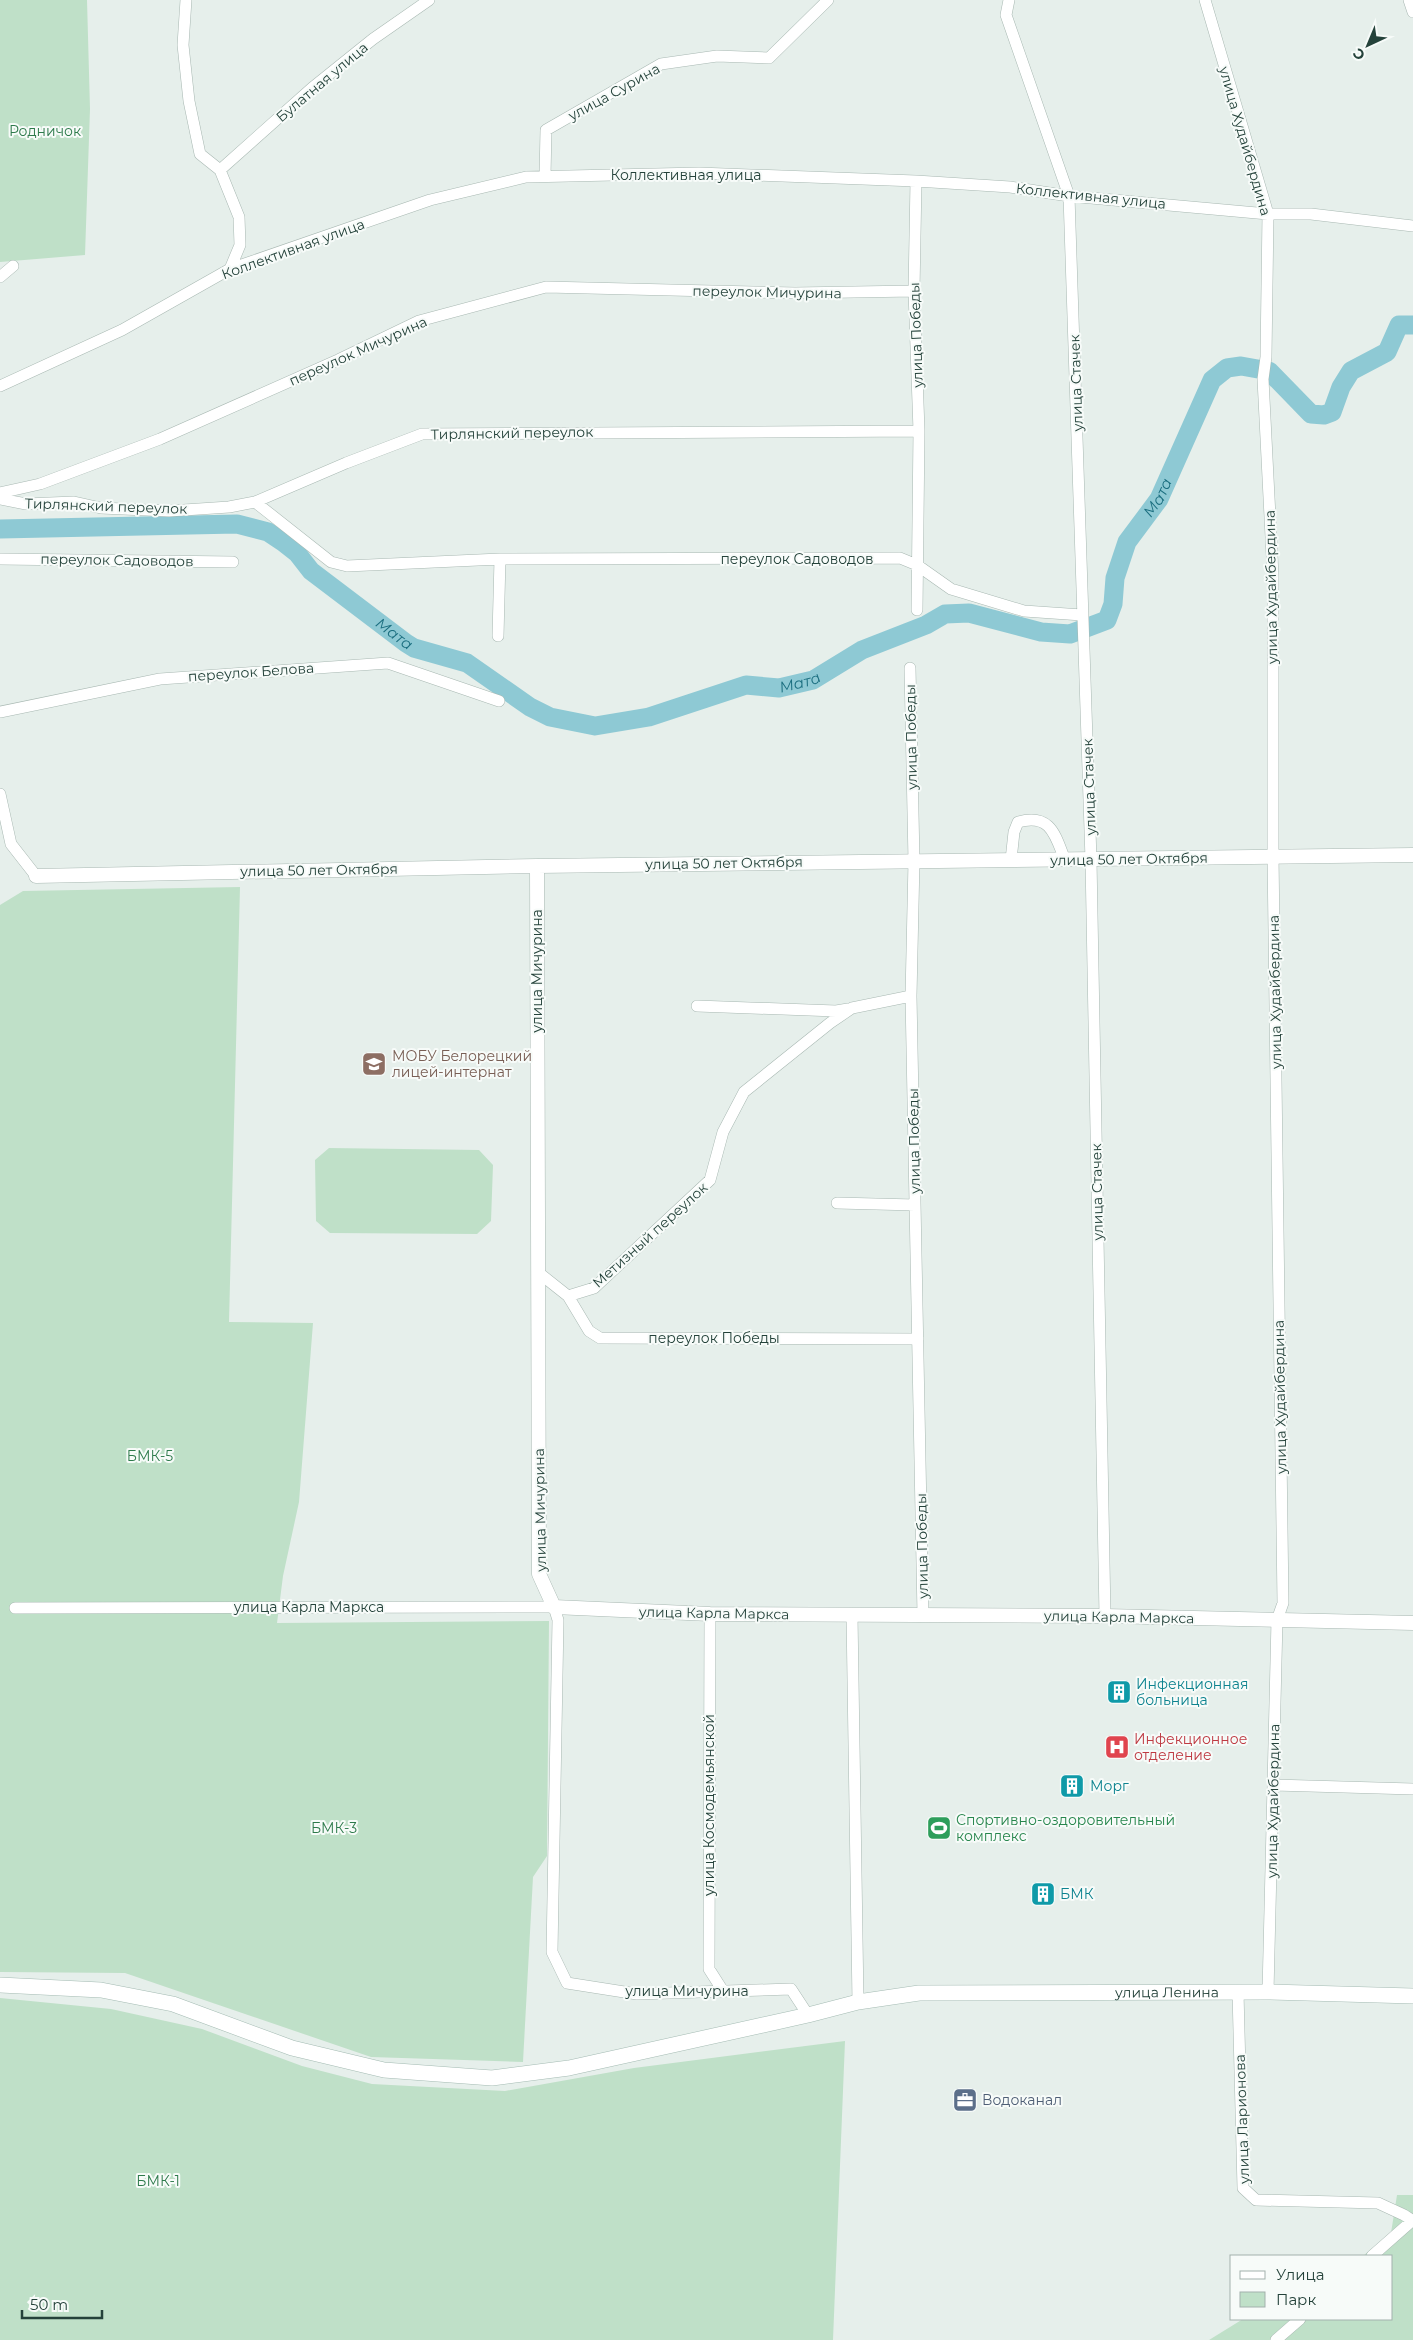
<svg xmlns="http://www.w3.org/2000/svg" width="1413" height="2340" font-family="Montserrat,sans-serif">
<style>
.green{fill:#bfe0c8}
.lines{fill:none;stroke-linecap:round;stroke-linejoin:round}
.river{stroke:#8ec9d4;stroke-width:19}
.minor-casing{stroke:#a8b8b2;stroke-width:12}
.tertiary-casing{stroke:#a8b8b2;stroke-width:15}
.secondary-casing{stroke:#a4bbb3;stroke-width:16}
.minor{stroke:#fff;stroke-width:11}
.tertiary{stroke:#fff;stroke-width:14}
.secondary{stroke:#fff;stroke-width:15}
.labels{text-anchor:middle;stroke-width:4;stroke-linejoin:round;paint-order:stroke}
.street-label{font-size:14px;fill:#24423a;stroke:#f7fbf9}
.park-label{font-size:14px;fill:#2d7a4b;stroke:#f7fbf9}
.education-label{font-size:14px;fill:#785e54;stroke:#f7fbf9;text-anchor:start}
.culture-label{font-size:14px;fill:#0d838f;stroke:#f7fbf9;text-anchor:start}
.health-label{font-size:14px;fill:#be3a42;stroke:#f7fbf9;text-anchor:start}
.leisure-label{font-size:14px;fill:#27864d;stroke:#f7fbf9;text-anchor:start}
.service-label{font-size:14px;fill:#4e5e75;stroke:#f7fbf9;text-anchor:start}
.water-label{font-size:15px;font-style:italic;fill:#1c6f80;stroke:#f7fbf9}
</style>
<rect width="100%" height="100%" fill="#e6efeb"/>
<!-- green -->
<path class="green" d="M 0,0 L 87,0 L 90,109 L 85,255 L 0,262 Z
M 240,887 L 229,1322 L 313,1323 L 299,1502 L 283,1576 L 277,1623 L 549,1621 L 547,1856 L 533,1877 L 523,2062 L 371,2057 L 125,1973 L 0,1972 L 0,905 L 23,891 Z
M 329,1148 L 479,1150 L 493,1165 L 491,1221 L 477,1234 L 330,1233 L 316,1221 L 315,1160 Z
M 0,1998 L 111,2009 L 202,2029 L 302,2066 L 372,2084 L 505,2091 L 634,2068 L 845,2041 L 833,2340 L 0,2340 Z
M 1397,2195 L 1413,2195 L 1413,2340 L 1209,2340 L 1243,2319 L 1392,2319 L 1392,2256 L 1363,2256 L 1391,2233 Z"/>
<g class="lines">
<!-- river -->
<path class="river" id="s1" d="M 0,529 L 237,524 L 268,532 L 283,542 L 297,553 L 311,571 L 406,643 L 414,648 L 467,663 L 530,707 L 550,717 L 595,726 L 649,717 L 746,685 L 779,688 L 813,680 L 862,650 L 926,625 L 945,614 L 969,613 L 1041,632 L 1070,634 L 1107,620 L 1113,604 L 1115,578 L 1127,542 L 1159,499 L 1212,380 L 1227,368 L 1241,366 L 1269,371 L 1311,414 L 1324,415 L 1332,412 L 1341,387 L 1351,371 L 1387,352 L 1399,325 L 1413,325"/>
<defs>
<path id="minor" d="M 186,0 L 183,45 L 189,101 L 200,154 L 220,170 L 239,217 L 240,245 L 230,269
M 1009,0 L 1006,15 L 1069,196 L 1091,860 L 1105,1616
M 1205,0 L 1268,214 L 1266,357 L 1263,379 L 1273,576 L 1273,856 L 1283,1603 L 1277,1620 L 1268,1992
M 1409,0 L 1413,12
M 220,170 L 312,88 L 373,39 L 429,0
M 545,176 L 546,130 L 661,64 L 717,56 L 769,58 L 828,0
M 916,181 L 914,291 L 919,431 L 917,610
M 0,277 L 13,266
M 0,386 L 122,330 L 230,269 L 430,200 L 526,177 L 699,173 L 916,181 L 1010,187 L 1069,196 L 1268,214 L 1311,214 L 1413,226
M 0,493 L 40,484 L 160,439 L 338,360 L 419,321 L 546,287 L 795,293 L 914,291
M 0,499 L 26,504 L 74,502 L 101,508 L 169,511 L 229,507 L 255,502 L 346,463 L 422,434 L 919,431
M 255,502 L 331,562 L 347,566 L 500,559 L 900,558 L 917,565 L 951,589 L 1024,611 L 1082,615
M 0,559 L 233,562
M 498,636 L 500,559
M 910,668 L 914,861 L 911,996 L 923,1615
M 0,712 L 160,679 L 388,663 L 499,701
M 0,794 L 11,844 L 36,876
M 1011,860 L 1014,832 L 1018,822 C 1051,813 1055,835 1065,860
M 697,1006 L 836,1011 L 848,1009
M 837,1203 L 915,1205
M 539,1273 L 568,1296 L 589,1331 L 600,1338 L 918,1339
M 568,1296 L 594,1288 L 710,1180 L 723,1132 L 744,1092 L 830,1023 L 852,1008 L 911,996
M 15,1608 L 554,1607 L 558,1620 L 552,1952 L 567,1983 L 637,1994 L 791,1989 L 808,2015
M 710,1614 L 709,1969 L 723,1991
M 852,1615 L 858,2002
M 1274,1785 L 1413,1789
M 1238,1992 L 1243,2188 L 1256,2200 L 1378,2203 L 1404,2215 L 1412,2220
M 1372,2256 L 1413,2220
M 1276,2340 L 1300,2319"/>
<path id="tertiary" d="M 537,866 L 539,1574 L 554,1607 L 710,1614 L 1105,1616 L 1413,1623
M 36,876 L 537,866 L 1413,855"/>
<g id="secondary">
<path id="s2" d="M 0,1985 L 101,1990 L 173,2004 L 292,2048 L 384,2070 L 492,2078 L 569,2068 L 808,2015 L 858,2002 L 919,1993 L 1268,1992 L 1413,1996"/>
</g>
</defs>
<!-- minor casing -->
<use href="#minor" class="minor-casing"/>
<!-- tertiary casing -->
<use href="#tertiary" class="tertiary-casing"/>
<!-- secondary casing -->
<use href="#secondary" class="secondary-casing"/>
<!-- minor -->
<use href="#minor" class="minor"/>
<!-- tertiary -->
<use href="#tertiary" class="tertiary"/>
<!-- secondary -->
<use href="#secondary" class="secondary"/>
</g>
<!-- icons -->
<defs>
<symbol id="school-square" viewBox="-11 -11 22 22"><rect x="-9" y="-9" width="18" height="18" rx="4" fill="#8d6e63" stroke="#f7fbf9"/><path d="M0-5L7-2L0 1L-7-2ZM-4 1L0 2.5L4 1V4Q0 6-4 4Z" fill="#fff"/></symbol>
<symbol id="building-square" viewBox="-11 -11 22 22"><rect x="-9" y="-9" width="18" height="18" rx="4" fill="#0f9aa8" stroke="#f7fbf9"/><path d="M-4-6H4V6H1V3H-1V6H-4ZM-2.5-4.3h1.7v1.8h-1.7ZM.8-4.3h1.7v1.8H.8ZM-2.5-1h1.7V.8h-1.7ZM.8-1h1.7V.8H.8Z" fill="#fff"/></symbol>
<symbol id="hospital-square" viewBox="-11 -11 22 22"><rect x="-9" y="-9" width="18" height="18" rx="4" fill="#e0444e" stroke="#f7fbf9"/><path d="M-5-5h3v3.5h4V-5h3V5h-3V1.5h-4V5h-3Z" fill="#fff"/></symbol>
<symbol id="stadium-square" viewBox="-11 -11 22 22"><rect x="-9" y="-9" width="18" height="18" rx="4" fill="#2e9e5b" stroke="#f7fbf9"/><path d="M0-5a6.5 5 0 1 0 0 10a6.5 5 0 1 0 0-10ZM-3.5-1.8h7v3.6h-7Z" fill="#fff"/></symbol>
<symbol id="office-square" viewBox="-11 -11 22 22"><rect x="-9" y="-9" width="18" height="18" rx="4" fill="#5c6f8a" stroke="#f7fbf9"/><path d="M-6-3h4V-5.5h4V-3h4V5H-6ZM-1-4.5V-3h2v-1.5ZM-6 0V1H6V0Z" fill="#fff"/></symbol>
</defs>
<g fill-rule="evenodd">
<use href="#school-square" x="360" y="1050" width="28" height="28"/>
<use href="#building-square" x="1105" y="1678" width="28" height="28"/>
<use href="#hospital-square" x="1103" y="1733" width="28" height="28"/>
<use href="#building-square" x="1058" y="1772" width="28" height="28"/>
<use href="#stadium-square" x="925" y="1814" width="28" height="28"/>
<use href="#building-square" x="1029" y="1880" width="28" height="28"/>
<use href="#office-square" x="951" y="2086" width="28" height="28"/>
</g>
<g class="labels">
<!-- street labels -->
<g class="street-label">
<text transform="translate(322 82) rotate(-40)" y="5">Булатная улица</text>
<text transform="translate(614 92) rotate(-29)" y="5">улица Сурина</text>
<text transform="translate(1245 141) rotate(74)" y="5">улица Худайбердина</text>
<text x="686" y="180">Коллективная улица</text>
<text transform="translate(1091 196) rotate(6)" y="5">Коллективная улица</text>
<text transform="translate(293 249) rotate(-20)" y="5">Коллективная улица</text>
<text transform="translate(767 292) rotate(1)" y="5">переулок Мичурина</text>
<text transform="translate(916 335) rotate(-92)" y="5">улица Победы</text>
<text transform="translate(358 351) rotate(-24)" y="5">переулок Мичурина</text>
<text transform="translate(1076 383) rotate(-92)" y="5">улица Стачек</text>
<text transform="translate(512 433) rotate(-1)" y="5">Тирлянский переулок</text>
<text transform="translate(106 506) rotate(2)" y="5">Тирлянский переулок</text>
<text x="797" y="564">переулок Садоводов</text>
<text transform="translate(117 560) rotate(1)" y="5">переулок Садоводов</text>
<text transform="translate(1271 587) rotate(-91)" y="5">улица Худайбердина</text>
<text transform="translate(251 672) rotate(-4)" y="5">переулок Белова</text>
<text transform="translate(911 737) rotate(-91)" y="5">улица Победы</text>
<text transform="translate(1089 787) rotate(-92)" y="5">улица Стачек</text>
<text transform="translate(1129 859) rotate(-1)" y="5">улица 50 лет Октября</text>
<text transform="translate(724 863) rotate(-1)" y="5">улица 50 лет Октября</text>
<text transform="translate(319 870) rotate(-1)" y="5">улица 50 лет Октября</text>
<text transform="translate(537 971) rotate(-90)" y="5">улица Мичурина</text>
<text transform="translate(1275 992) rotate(-91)" y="5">улица Худайбердина</text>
<text transform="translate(914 1141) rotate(-91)" y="5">улица Победы</text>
<text transform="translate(1097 1192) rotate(-91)" y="5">улица Стачек</text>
<text transform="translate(650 1235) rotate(-42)" y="5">Метизный переулок</text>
<text x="714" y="1343">переулок Победы</text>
<text transform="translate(1280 1397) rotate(-91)" y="5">улица Худайбердина</text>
<text transform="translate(540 1510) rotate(-91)" y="5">улица Мичурина</text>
<text transform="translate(922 1546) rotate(-91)" y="5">улица Победы</text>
<text x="309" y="1612">улица Карла Маркса</text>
<text transform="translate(714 1613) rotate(1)" y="5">улица Карла Маркса</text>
<text transform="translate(1119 1617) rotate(1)" y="5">улица Карла Маркса</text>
<text transform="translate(1273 1801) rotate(-89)" y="5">улица Худайбердина</text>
<text transform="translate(709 1805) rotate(-90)" y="5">улица Космодемьянской</text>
<text x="687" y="1996">улица Мичурина</text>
<text dy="5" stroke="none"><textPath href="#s2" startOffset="1188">улица Ленина</textPath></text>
<text transform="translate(1242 2119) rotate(-92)" y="5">улица Ларионова</text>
</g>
<!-- park labels -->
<g class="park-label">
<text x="45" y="136">Родничок</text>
<text x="150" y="1461">БМК-5</text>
<text x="334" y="1833">БМК-3</text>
<text x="158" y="2186">БМК-1</text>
</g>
<!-- education labels -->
<g class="education-label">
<text x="392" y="1061">МОБУ Белорецкий<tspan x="392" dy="16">лицей-интернат</tspan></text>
</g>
<!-- culture labels -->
<g class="culture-label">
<text x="1136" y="1689">Инфекционная<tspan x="1136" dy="16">больница</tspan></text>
<text x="1090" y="1791">Морг</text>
<text x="1060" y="1899">БМК</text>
</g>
<!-- health labels -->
<g class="health-label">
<text x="1134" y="1744">Инфекционное<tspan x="1134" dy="16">отделение</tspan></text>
</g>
<!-- leisure labels -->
<g class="leisure-label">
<text x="956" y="1825">Спортивно-оздоровительный<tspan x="956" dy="16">комплекс</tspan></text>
</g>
<!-- service labels -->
<g class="service-label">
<text x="982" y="2105">Водоканал</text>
</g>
<!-- water labels -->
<g class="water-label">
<text dy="5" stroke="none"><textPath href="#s1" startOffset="1332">Мата</textPath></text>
<text dy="5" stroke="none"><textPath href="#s1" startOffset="432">Мата</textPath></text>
<text dy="5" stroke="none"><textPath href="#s1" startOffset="868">Мата</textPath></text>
</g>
</g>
<!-- legend -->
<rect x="1230" y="2255" width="162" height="65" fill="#f7fbf9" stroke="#a3b1ad"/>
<rect x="1240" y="2271" width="25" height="8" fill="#ffffff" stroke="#a3b1ad"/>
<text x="1276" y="2280" font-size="15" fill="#24423a">Улица</text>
<rect x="1240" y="2292" width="25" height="15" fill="#bfe0c8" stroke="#a3b1ad"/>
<text x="1276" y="2305" font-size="15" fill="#24423a">Парк</text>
<!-- north arrow -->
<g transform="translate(1368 45) rotate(224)" stroke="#f7fbf9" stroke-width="4" paint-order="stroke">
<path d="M0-4L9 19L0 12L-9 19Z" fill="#24423a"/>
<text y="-8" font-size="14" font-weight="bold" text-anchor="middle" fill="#24423a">С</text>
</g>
<!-- scale -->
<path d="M22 2310v8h80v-8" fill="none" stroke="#24423a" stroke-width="2.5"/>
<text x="30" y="2310" font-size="15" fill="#24423a" stroke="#f7fbf9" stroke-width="4" paint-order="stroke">50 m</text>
</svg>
